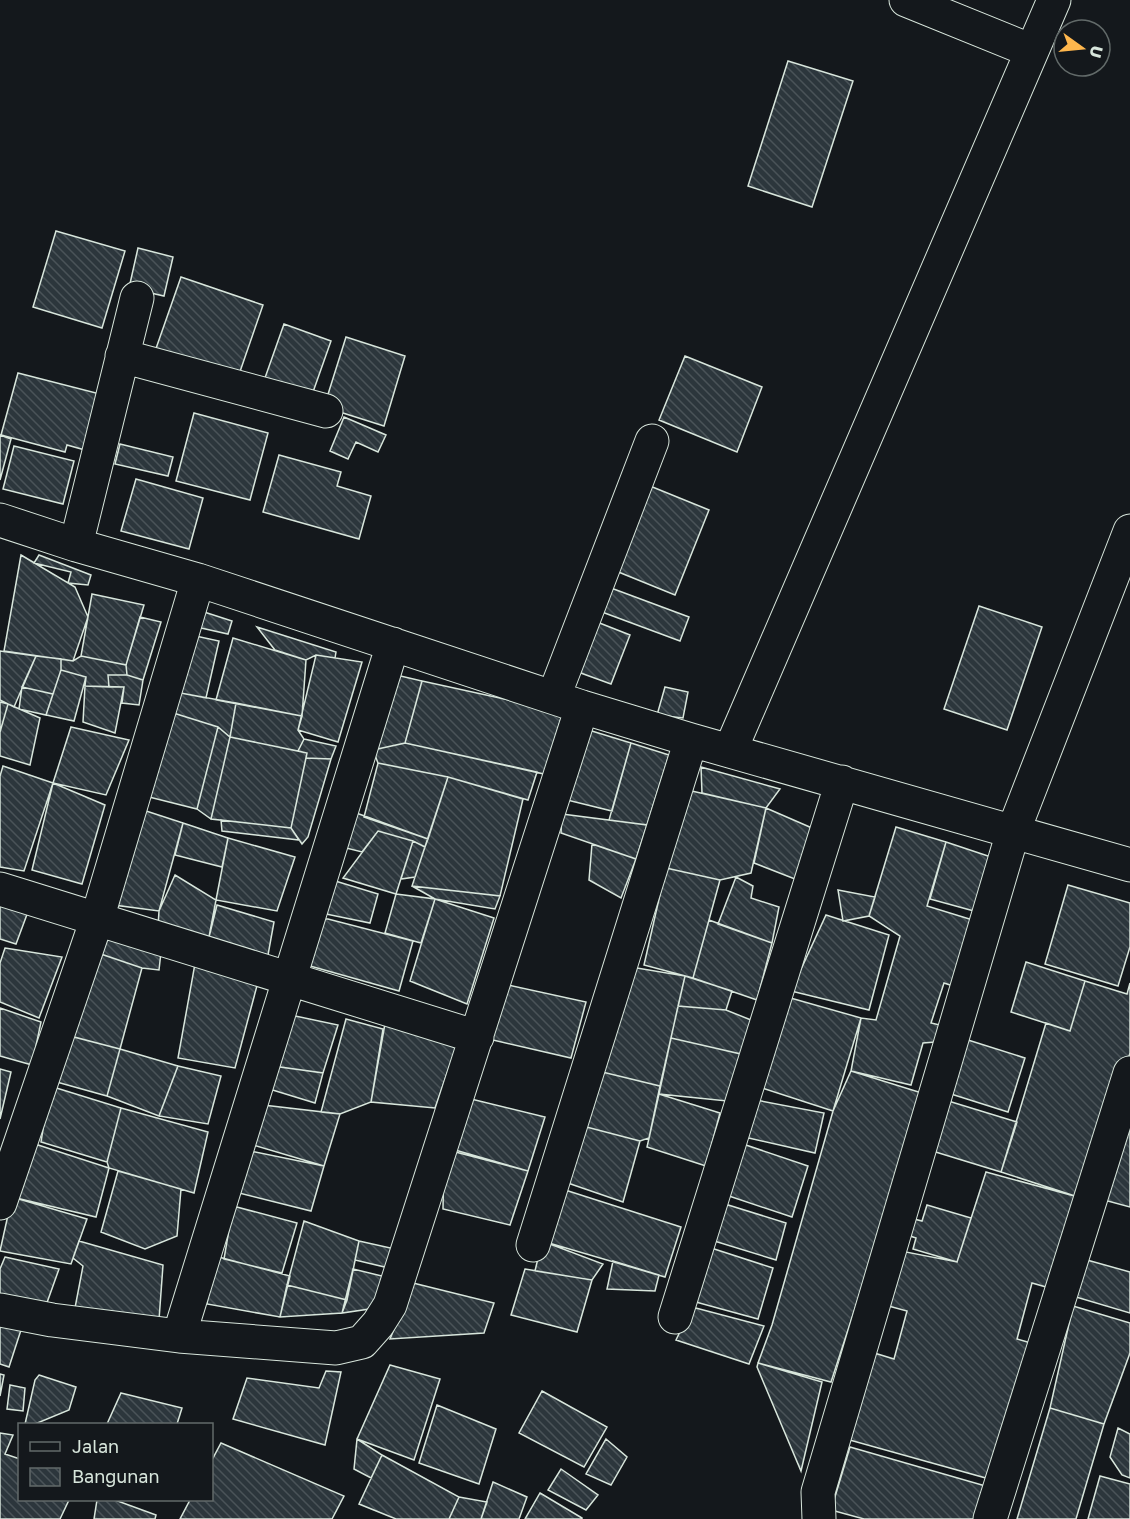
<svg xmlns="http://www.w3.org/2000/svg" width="1130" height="1519" font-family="'Golos Text',sans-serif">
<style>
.building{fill:url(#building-back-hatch);stroke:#d8e6dc;stroke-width:1.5}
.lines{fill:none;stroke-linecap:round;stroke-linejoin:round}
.minor-casing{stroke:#d8e6dc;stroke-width:35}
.minor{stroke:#14181c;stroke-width:33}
</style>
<defs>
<pattern id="building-back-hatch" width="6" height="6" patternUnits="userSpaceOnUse" patternTransform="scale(1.5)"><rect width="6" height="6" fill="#2c363c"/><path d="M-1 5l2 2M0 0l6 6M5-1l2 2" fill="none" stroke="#4a5358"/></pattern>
</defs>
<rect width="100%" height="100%" fill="#14181c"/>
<!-- building -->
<path class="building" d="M 788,61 L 853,81 L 812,207 L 748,186 Z
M 56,231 L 125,251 L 102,328 L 33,307 Z
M 138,248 L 173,257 L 164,296 L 129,288 Z
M 181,277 L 263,305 L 235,386 L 153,357 Z
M 284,324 L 331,341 L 307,409 L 260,392 Z
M 346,337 L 405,356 L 384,426 L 324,407 Z
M 685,356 L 762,387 L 737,452 L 659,420 Z
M 18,373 L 100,394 L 85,450 L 67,445 L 65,452 L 1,435 Z
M 194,413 L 268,433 L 250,500 L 176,481 Z
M 344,417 L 386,435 L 378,452 L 356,442 L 348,459 L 330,451 Z
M 0,435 L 11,439 L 0,480 Z
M 120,444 L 173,457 L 168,476 L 115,464 Z
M 14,446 L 74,461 L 63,504 L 3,489 Z
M 279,455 L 341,472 L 337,486 L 371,496 L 359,539 L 263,512 Z
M 136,479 L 203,498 L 189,549 L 121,531 Z
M 650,486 L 709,510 L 675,595 L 616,571 Z
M 21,555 L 75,587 L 88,617 L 73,661 L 4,651 Z
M 39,555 L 91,575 L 88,585 L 68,583 L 71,572 L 34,563 Z
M 611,588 L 689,617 L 680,641 L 602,612 Z
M 92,594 L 144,605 L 126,665 L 81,656 Z
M 979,606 L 1042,627 L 1007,730 L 944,709 Z
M 198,610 L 232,621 L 228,634 L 192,626 Z
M 140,617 L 161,622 L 143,680 L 127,675 L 126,665 Z
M 597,622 L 630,635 L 611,684 L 578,672 Z
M 257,627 L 336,652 L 335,658 L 316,655 L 306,660 L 275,650 Z
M 191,635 L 219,641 L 206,698 L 175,692 Z
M 233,638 L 306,660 L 302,716 L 216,700 Z
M 0,651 L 36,656 L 14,707 L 0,700 Z
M 316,655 L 362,662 L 338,742 L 298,730 Z
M 36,656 L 61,659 L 61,670 L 53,694 L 22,687 Z
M 81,656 L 126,665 L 127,675 L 108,675 L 109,687 L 85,686 L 86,677 L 61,670 L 61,659 L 73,661 Z
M 61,670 L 86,677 L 74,721 L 46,715 Z
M 392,674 L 422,681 L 405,743 L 373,750 Z
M 108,675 L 127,675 L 143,680 L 139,705 L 122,703 L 124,687 L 109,687 Z
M 422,681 L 563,712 L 544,774 L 405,743 Z
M 85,686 L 124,687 L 115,733 L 83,722 Z
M 22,687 L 53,694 L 46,715 L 19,709 Z
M 665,687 L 688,692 L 683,718 L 657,715 Z
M 175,692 L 236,703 L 230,737 L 218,727 L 167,711 Z
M 0,702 L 8,704 L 0,732 Z
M 236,703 L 302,716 L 298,730 L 304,739 L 298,751 L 230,737 Z
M 8,704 L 40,718 L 30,765 L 0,756 L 0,732 Z
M 167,711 L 218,727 L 197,809 L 145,796 Z
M 71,727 L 129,740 L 106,795 L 53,783 Z
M 218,727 L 230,737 L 211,819 L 197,809 Z
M 582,728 L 631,743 L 612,811 L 563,799 Z
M 230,737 L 307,753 L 291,828 L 211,819 Z
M 304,739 L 336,746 L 331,759 L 306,758 L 307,753 L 298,751 Z
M 405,743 L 537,772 L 528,800 L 448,777 L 378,763 L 373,750 Z
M 631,743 L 669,755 L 647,825 L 609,820 Z
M 306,758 L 331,759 L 308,837 L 302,844 L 291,828 Z
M 378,763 L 448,777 L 428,839 L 364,817 Z
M 3,766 L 53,783 L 24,871 L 0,867 L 0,776 Z
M 701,767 L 780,789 L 766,808 L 702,793 Z
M 448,777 L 523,799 L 500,896 L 412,886 Z
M 53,783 L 105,805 L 82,884 L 32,870 Z
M 683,789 L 766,808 L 751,873 L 720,880 L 666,868 Z
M 766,808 L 812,828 L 800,881 L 754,863 Z
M 140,809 L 183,823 L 159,911 L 114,905 Z
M 348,810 L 428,839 L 425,847 L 413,841 L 378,831 L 362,852 L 338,846 Z
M 562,814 L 647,825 L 636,859 L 561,833 Z
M 221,820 L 291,828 L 299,840 L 222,831 Z
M 183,823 L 228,838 L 222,867 L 175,855 Z
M 896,827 L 946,842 L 927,906 L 976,921 L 956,987 L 944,983 L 931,1023 L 940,1025 L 935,1042 L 923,1043 L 911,1085 L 851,1071 L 861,1018 L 876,1020 L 900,936 L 869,916 Z
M 378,831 L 413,841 L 396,894 L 343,878 Z
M 228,838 L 295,857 L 277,911 L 216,900 Z
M 413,841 L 425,847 L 415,877 L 401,879 Z
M 946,842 L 1000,860 L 985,914 L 930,899 Z
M 592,844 L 636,859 L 621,898 L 589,880 Z
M 666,868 L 720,880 L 693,978 L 644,965 Z
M 175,875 L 216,900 L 209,937 L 158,927 L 159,911 Z
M 736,877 L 753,886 L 751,898 L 779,907 L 772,943 L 718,924 Z
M 332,880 L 378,894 L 370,923 L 321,913 Z
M 1068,885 L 1130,903 L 1130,947 L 1118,986 L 1045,964 Z
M 412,886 L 500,896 L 495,909 L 435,899 Z
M 838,890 L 875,897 L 869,916 L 843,921 Z
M 396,894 L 435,899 L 421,943 L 385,933 Z
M 435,899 L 494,918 L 467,1004 L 410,981 Z
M 0,902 L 29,909 L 16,944 L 0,939 Z
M 217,905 L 274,922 L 268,955 L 209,937 Z
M 826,915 L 889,935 L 869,1010 L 791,991 Z
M 318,919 L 328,919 L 413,941 L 399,991 L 303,964 Z
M 709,920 L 772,943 L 757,1000 L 693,978 Z
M 107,934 L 161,952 L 159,970 L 142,968 L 95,952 Z
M 5,948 L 62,957 L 39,1018 L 0,1002 L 0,963 Z
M 95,952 L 142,968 L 120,1049 L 59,1033 Z
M 196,958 L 258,982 L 235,1068 L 178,1058 Z
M 1026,962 L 1085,981 L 1070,1031 L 1011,1012 Z
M 625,966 L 685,976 L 660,1086 L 594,1070 Z
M 685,976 L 732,991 L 726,1010 L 678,1006 Z
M 1085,981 L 1127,994 L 1130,983 L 1130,1053 L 1087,1198 L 1078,1197 L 1001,1172 L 1046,1023 L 1070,1031 Z
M 503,984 L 586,1002 L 571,1058 L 480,1037 Z
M 787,997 L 861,1018 L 833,1111 L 762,1088 Z
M 678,1006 L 726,1010 L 751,1020 L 741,1054 L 671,1038 Z
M 0,1008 L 41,1022 L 32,1065 L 0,1056 Z
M 281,1013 L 338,1025 L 323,1073 L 273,1066 Z
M 386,1018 L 459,1039 L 435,1108 L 371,1102 Z
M 346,1019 L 383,1029 L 371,1102 L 340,1114 L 321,1112 Z
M 66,1035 L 120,1049 L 107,1096 L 53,1081 Z
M 671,1038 L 741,1054 L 727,1101 L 659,1094 Z
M 968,1040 L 1025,1058 L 1008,1112 L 951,1094 Z
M 120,1049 L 178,1066 L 159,1116 L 107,1096 Z
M 178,1066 L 221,1076 L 208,1124 L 159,1116 Z
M 273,1066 L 323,1073 L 315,1103 L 266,1088 Z
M 0,1069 L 11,1072 L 0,1119 Z
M 594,1070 L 660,1086 L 649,1138 L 640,1141 L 575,1124 Z
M 851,1071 L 925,1094 L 831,1382 L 758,1363 L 772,1325 L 833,1111 Z
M 50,1086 L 121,1108 L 107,1162 L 41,1142 Z
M 659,1094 L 720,1113 L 706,1166 L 647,1147 Z
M 467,1098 L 545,1117 L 528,1171 L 455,1150 Z
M 756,1100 L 824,1113 L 815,1153 L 744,1137 Z
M 945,1100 L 1017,1122 L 1001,1172 L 929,1150 Z
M 263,1105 L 340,1114 L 324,1166 L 253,1145 Z
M 121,1108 L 208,1132 L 194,1193 L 109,1168 L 107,1162 Z
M 1130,1109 L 1130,1207 L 1104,1200 Z
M 575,1124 L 640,1141 L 623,1202 L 559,1180 Z
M 32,1143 L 109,1168 L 96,1217 L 12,1197 Z
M 740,1143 L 808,1166 L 792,1217 L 723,1194 Z
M 444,1149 L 528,1171 L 510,1225 L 443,1209 Z
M 245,1150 L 324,1166 L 311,1211 L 235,1192 Z
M 118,1171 L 181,1189 L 177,1236 L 145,1249 L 101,1232 Z
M 986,1172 L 1078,1197 L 1053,1289 L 1032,1283 L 1017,1339 L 1031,1343 L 993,1480 L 846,1439 L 871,1352 L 894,1359 L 907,1311 L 881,1304 L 896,1250 L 957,1262 Z
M 562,1189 L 681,1227 L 665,1277 L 542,1241 Z
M 12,1197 L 87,1219 L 71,1264 L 0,1251 Z
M 725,1204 L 786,1223 L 776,1260 L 711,1240 Z
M 927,1205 L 971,1218 L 957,1262 L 913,1249 L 916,1238 L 904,1234 L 910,1218 L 922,1221 Z
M 233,1206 L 297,1223 L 282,1273 L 224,1259 Z
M 304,1221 L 359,1241 L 347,1300 L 287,1285 Z
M 79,1241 L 163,1265 L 159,1320 L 74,1313 L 83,1266 L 73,1258 Z
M 359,1241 L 395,1249 L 389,1268 L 355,1260 Z
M 542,1241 L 603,1264 L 592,1280 L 535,1271 Z
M 705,1246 L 773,1268 L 758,1319 L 692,1301 Z
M 215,1256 L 290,1276 L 280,1317 L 207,1304 Z
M 5,1257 L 59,1269 L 44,1311 L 0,1296 L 0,1269 Z
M 1087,1260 L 1130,1272 L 1130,1313 L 1076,1297 Z
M 613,1261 L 659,1275 L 655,1291 L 607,1289 Z
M 353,1269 L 386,1277 L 376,1308 L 342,1313 Z
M 525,1269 L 592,1280 L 577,1332 L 511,1315 Z
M 413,1283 L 494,1303 L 484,1333 L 390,1339 Z
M 287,1285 L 347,1300 L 342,1313 L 280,1317 Z
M 1073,1306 L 1130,1323 L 1130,1353 L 1104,1424 L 1050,1408 Z
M 692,1307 L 764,1326 L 749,1364 L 676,1340 Z
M 0,1325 L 21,1330 L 9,1367 L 0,1364 Z
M 758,1363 L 822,1382 L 801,1471 L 757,1367 Z
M 390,1365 L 440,1379 L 414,1460 L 357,1439 Z
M 326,1371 L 341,1372 L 325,1445 L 233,1419 L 247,1378 L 319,1388 Z
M 0,1374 L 4,1375 L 0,1396 Z
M 39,1375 L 76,1387 L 69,1410 L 35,1424 L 25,1424 L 35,1380 Z
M 10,1385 L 25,1388 L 23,1411 L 7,1409 Z
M 542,1391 L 607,1427 L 584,1467 L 519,1433 Z
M 121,1393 L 182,1408 L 177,1424 L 107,1424 Z
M 437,1405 L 496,1429 L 479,1484 L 419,1463 Z
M 1050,1408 L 1104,1424 L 1076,1519 L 1017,1519 Z
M 1118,1428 L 1130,1434 L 1130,1478 L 1122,1475 L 1110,1457 Z
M 0,1433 L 13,1435 L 5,1454 L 20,1459 L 20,1500 L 69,1500 L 60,1519 L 0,1519 Z
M 357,1439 L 382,1455 L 371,1478 L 354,1469 Z
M 606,1439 L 627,1457 L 611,1485 L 586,1474 Z
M 221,1443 L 344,1496 L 332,1519 L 180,1519 L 190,1500 L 212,1500 L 212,1460 Z
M 850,1447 L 989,1487 L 980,1519 L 864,1519 L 831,1510 Z
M 382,1455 L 459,1497 L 449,1519 L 396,1519 L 359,1504 Z
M 561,1469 L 598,1495 L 586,1510 L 548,1490 Z
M 1100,1476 L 1130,1484 L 1130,1519 L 1088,1519 Z
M 493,1482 L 527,1497 L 519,1519 L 481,1519 Z
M 540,1493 L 582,1518 L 582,1519 L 525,1519 Z
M 459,1497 L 487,1502 L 481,1519 L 449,1519 Z
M 97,1500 L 115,1500 L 156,1515 L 155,1519 L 94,1519 Z"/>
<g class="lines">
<defs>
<path id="minor" d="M 906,0 L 1032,51
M 122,356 L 326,411
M 0,520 L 76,545 L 198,580 L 582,707 L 691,740 L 1130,865
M 76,545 L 137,298
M 554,696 L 652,441
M 730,751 L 1054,0
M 0,889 L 477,1037
M 0,1203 L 97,919 L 198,580
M 533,1245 L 691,740
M 0,1310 L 52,1320 L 179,1336 L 336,1348 L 362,1342 L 378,1324 L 390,1305 L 582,707
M 675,1317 L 842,782
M 179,1336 L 393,644
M 819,1519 L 818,1492 L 1013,832 L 1130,531
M 990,1519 L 1130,1073"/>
</defs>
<!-- minor casing -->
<use href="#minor" class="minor-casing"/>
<!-- minor -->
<use href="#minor" class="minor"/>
</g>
<!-- legend -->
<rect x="18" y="1423" width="195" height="78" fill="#14181c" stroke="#626a69" stroke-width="1.5"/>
<rect x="30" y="1442" width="30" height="9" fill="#14181c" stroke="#626a69" stroke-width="1.5"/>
<text x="72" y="1453" font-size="18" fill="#d8e6dc">Jalan</text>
<rect x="30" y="1468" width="30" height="18" fill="url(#building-back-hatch)" stroke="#626a69" stroke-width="1.5"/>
<text x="72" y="1483" font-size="18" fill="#d8e6dc">Bangunan</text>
<!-- north arrow -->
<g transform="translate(1082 48) rotate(105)"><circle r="28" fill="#14181c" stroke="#626a69" stroke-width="1.5"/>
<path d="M0-4.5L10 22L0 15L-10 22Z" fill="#ffb74d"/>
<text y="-9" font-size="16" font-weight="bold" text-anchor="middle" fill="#d8e6dc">U</text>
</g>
</svg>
